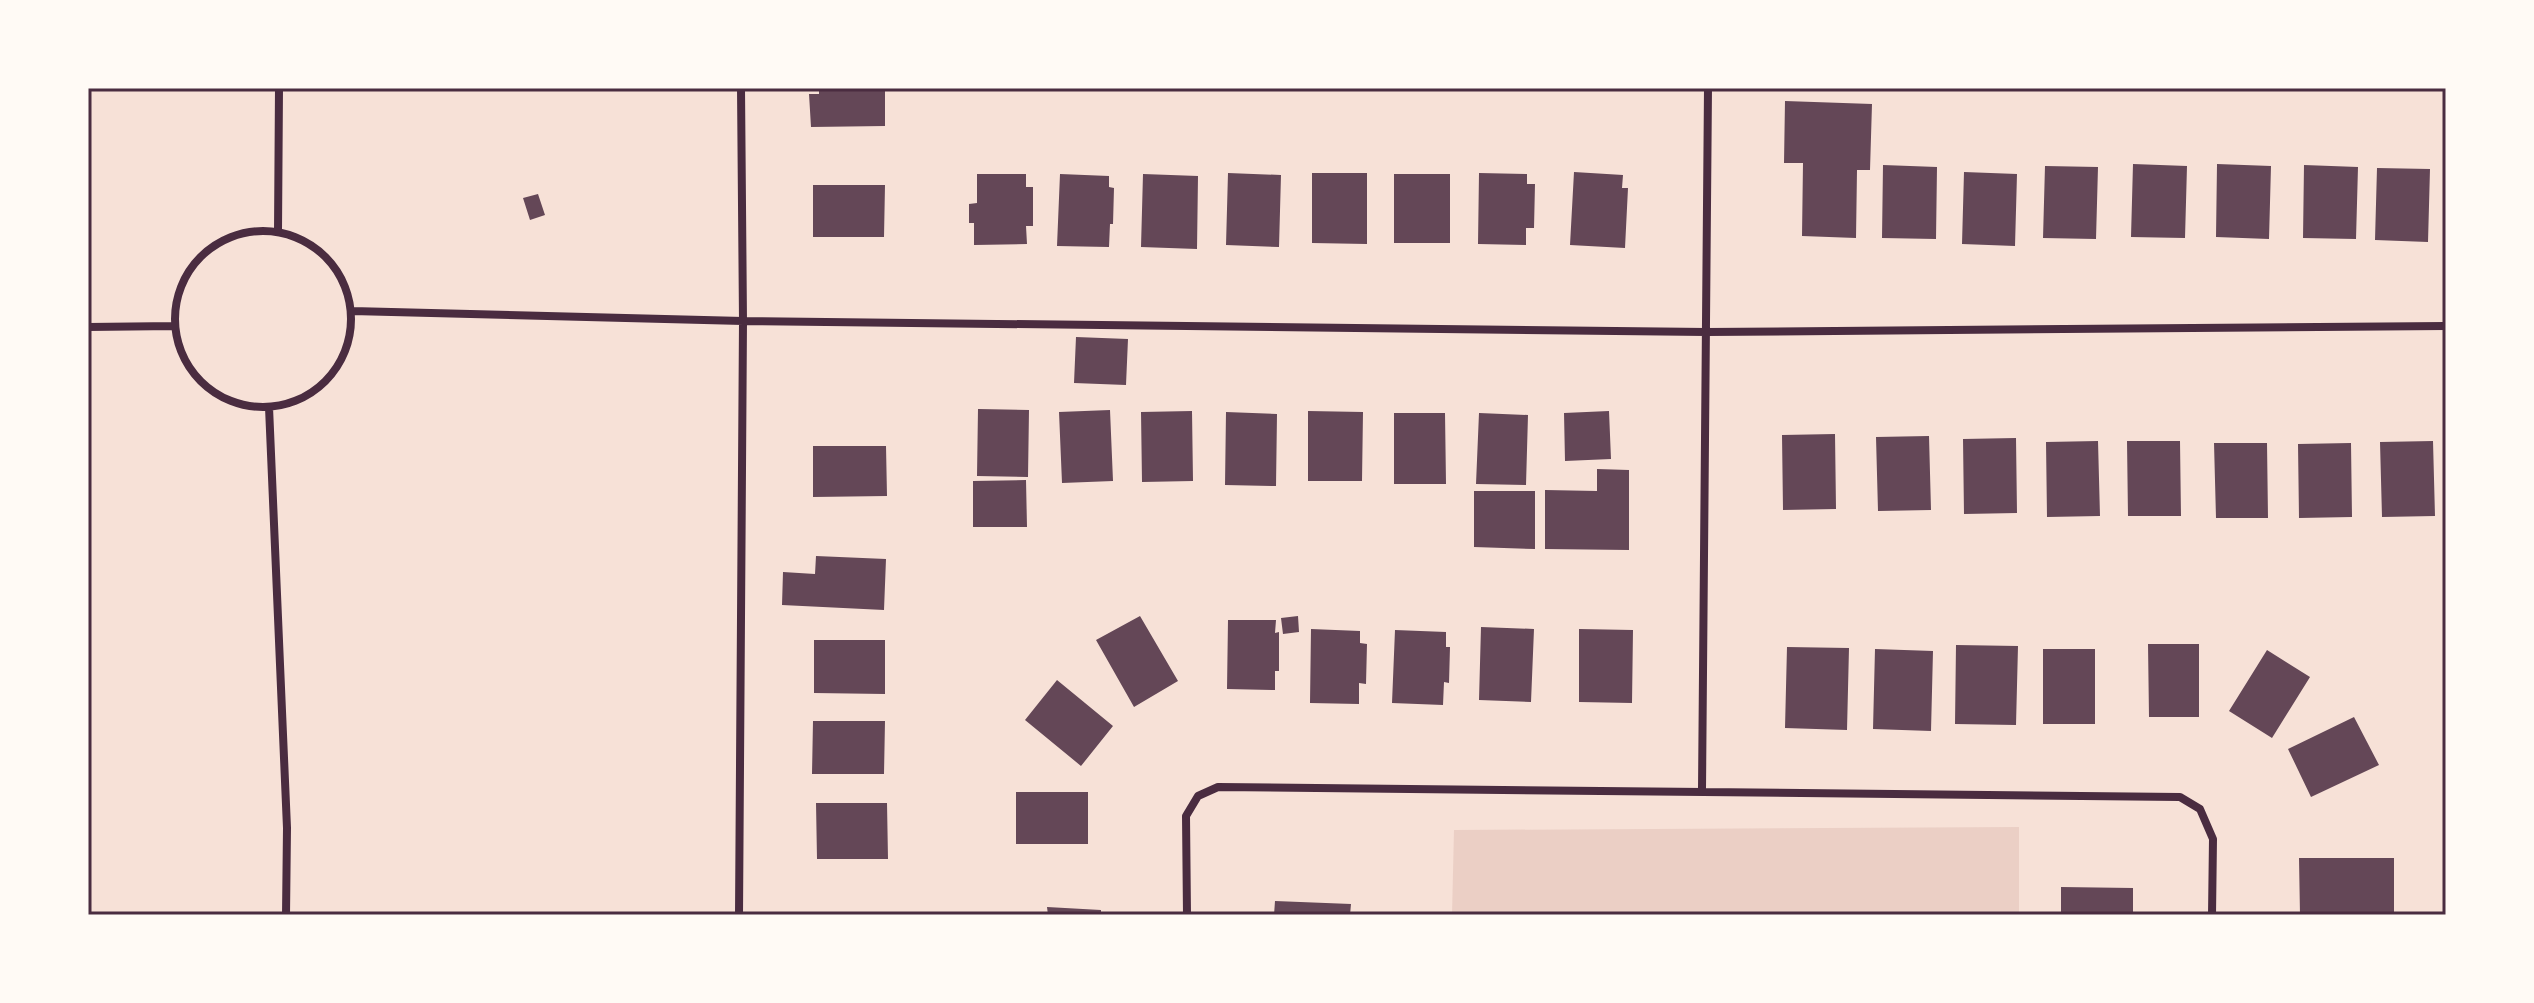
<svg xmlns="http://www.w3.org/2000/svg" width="2534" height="1003" font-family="Georgia,serif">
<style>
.green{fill:#ebcfc5}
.building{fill:#644757}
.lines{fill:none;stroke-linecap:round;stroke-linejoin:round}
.minor{stroke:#4a2c40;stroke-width:8}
.neatline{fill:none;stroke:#4a2c40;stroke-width:3}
</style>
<rect width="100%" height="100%" fill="#f7e1d7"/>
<!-- green -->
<path class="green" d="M 2019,827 L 2019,915 L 1452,915 L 1454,830 Z"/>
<!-- building -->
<path class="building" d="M 819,88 L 885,88 L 885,126 L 811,127 L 809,94 L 819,94 Z
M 1785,101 L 1872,104 L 1870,170 L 1857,170 L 1856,238 L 1802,236 L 1803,163 L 1784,163 Z
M 2133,164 L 2187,166 L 2185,238 L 2131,237 Z
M 2217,164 L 2271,166 L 2269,239 L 2216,237 Z
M 1883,165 L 1937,167 L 1936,239 L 1882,238 Z
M 2304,165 L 2358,167 L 2356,239 L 2303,238 Z
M 2045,166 L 2098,167 L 2096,239 L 2043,238 Z
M 2377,168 L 2430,169 L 2428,242 L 2375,240 Z
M 1574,172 L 1623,175 L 1622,188 L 1628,188 L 1625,248 L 1570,245 Z
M 1964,172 L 2017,174 L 2015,246 L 1962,244 Z
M 1228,173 L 1281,175 L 1279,247 L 1226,245 Z
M 1312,173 L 1367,173 L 1367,244 L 1312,243 Z
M 1479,173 L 1527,174 L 1527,184 L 1535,184 L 1534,228 L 1526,228 L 1526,245 L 1478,244 Z
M 977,174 L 1026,174 L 1026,187 L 1033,187 L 1033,226 L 1026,226 L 1027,244 L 974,245 L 974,223 L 969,223 L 969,204 L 977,203 Z
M 1060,174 L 1109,176 L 1109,187 L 1114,188 L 1113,224 L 1110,224 L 1109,247 L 1057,246 Z
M 1143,174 L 1198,176 L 1197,249 L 1141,247 Z
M 1394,174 L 1450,174 L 1450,243 L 1394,243 Z
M 813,185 L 885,185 L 884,237 L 813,237 Z
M 538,194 L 545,215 L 530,220 L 523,198 Z
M 1076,337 L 1128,339 L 1126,385 L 1074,383 Z
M 978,409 L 1029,410 L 1028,477 L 977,476 Z
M 1110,410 L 1113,481 L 1062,483 L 1059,412 Z
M 1192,411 L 1193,481 L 1142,482 L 1141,412 Z
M 1308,411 L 1363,412 L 1362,481 L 1308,481 Z
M 1609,411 L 1611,459 L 1565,461 L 1564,413 Z
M 1226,412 L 1277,414 L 1276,486 L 1225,485 Z
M 1394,413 L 1445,413 L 1446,484 L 1394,484 Z
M 1479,413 L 1528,415 L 1526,485 L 1476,484 Z
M 1835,434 L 1836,509 L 1783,510 L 1782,435 Z
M 1929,436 L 1931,510 L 1878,511 L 1876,437 Z
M 2016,438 L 2017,513 L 1964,514 L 1963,439 Z
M 2098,441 L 2100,516 L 2047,517 L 2046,442 Z
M 2127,441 L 2180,441 L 2181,516 L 2128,516 Z
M 2433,441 L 2435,516 L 2382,517 L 2380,442 Z
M 2214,443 L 2267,443 L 2268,518 L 2216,518 Z
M 2351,443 L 2352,517 L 2299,518 L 2298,444 Z
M 813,446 L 886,446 L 887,496 L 813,497 Z
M 1597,469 L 1629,470 L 1629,550 L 1545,549 L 1545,490 L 1597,491 Z
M 1026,480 L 1027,527 L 973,527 L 973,481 Z
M 1474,491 L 1535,491 L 1535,549 L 1474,547 Z
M 816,556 L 886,559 L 884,610 L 782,605 L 783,572 L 815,574 Z
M 1140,616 L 1178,681 L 1134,707 L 1096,640 Z
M 1298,616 L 1299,632 L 1283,634 L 1281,618 Z
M 1228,620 L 1276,620 L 1275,633 L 1279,632 L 1279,671 L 1275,671 L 1275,690 L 1227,689 Z
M 1481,627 L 1534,629 L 1531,702 L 1479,700 Z
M 1311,629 L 1360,631 L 1360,643 L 1367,644 L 1366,684 L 1359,683 L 1359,704 L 1310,703 Z
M 1579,629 L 1633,630 L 1632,703 L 1579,702 Z
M 1395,630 L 1446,632 L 1446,647 L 1450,647 L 1449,683 L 1444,682 L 1443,705 L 1392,703 Z
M 814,640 L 885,640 L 885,694 L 814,693 Z
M 2148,644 L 2199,644 L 2199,717 L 2149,717 Z
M 1956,645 L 2018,646 L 2016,725 L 1955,724 Z
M 1787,647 L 1849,648 L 1847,730 L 1785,728 Z
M 1875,649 L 1933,651 L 1931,731 L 1873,729 Z
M 2043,649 L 2095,649 L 2095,724 L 2043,724 Z
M 2267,650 L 2310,677 L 2272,738 L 2229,711 Z
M 1057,680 L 1113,726 L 1081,766 L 1025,720 Z
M 2354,717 L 2379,765 L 2311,797 L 2288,749 Z
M 813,721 L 885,721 L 884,774 L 812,774 Z
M 1016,792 L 1088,792 L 1088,844 L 1016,844 Z
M 816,803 L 887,803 L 888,859 L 817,859 Z
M 2299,858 L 2394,858 L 2394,914 L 2300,915 Z
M 2061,887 L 2133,888 L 2133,915 L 2061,915 Z
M 1275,901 L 1351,904 L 1350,915 L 1274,915 Z
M 1047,907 L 1101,910 L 1101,915 L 1048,915 Z"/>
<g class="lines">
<!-- minor -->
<path class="minor" d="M175 319a88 88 0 1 1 176 0a88 88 0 1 1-176 0Z
M 278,231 L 279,88
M 352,311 L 743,321 L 1706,332 L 2446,326
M 88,327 L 175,326
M 269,407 L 287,828 L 286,915
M 1702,790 L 1708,88
M 739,915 L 743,321 L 741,88
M 1187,915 L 1186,816 L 1198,796 L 1218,787 L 2180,797 L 2200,809 L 2213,839 L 2212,915"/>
</g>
<!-- border -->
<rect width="2534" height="1003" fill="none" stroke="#fffaf5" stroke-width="180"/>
<rect x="90" y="90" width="2354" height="823" class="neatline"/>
</svg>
